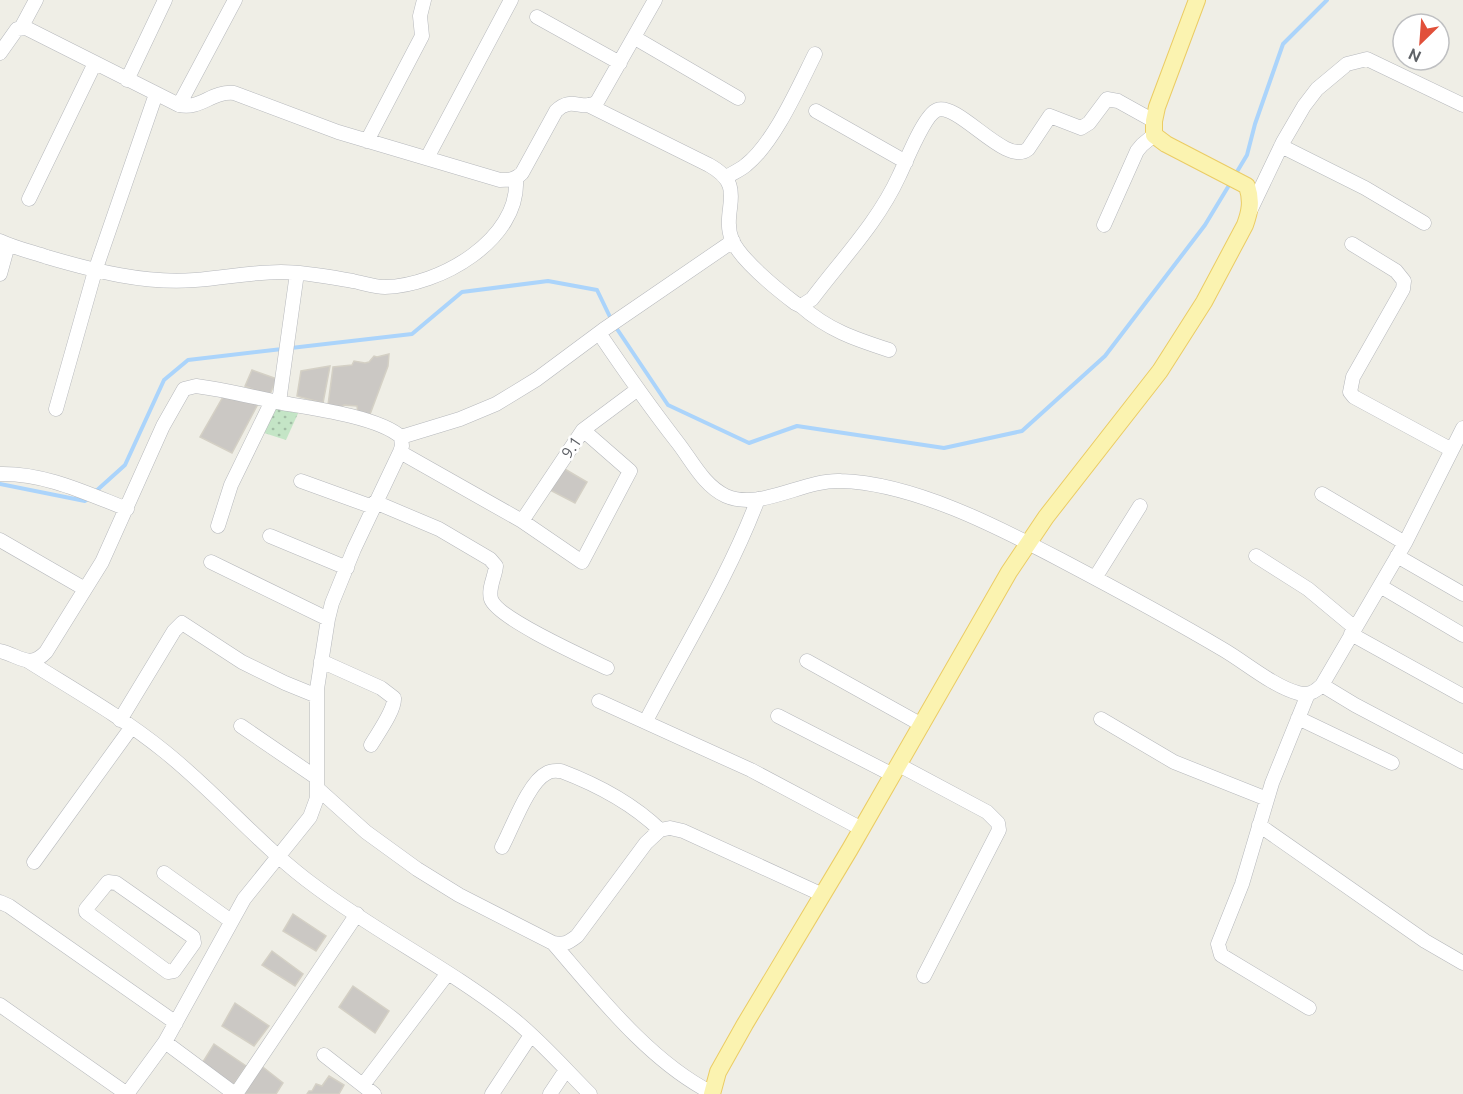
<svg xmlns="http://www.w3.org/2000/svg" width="1463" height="1094" font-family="Ubuntu,sans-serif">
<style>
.grass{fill:url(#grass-dots)}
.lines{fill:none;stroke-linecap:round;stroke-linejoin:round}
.stream{stroke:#abd4fb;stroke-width:4}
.building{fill:#cbc8c4;stroke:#d4d0c5;stroke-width:1.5}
.minor-casing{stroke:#b6b8bc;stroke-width:15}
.major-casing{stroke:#ebcc64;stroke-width:18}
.minor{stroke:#fff;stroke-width:14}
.major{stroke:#fbf3b0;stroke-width:16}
.labels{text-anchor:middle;stroke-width:5;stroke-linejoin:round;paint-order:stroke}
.street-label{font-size:16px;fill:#5e6166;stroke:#fff}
</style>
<defs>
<pattern id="grass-dots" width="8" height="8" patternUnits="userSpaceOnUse" patternTransform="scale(1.5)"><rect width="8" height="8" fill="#c4e5c6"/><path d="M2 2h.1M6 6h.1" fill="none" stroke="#a2bda5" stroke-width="1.8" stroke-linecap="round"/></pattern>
</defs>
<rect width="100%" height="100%" fill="#efeee6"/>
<!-- grass -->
<path class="grass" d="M 268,408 L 300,409 L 286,440 L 258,431 Z"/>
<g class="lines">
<!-- stream -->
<path class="stream" d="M 1235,175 L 1247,155 L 1255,124 L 1283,44 L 1327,0
M 615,326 L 668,405 L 749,443 L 797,426 L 944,448 L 1022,431 L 1105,356 L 1205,225 L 1231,182
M 0,484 L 85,501 L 90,497
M 95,492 L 125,465 L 164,380 L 188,360 L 412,334 L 462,292 L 548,281 L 597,290 L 611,319"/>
</g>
<!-- building -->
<path class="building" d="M 389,354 L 388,366 L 369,417 L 358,413 L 357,406 L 344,405 L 340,408 L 328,405 L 333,367 L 352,365 L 354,361 L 365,363 L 369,362 L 374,356 L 377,357 Z
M 330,366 L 323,403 L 297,396 L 301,371 Z
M 252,370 L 277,379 L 269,396 L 245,386 Z
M 224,395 L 259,402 L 232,453 L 200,437 Z
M 563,468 L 587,482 L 575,503 L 548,489 Z
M 293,914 L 326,936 L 316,951 L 283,931 Z
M 272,951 L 303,974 L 295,986 L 262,965 Z
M 353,986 L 389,1011 L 375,1033 L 339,1007 Z
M 235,1003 L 269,1026 L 254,1046 L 222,1026 Z
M 214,1044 L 246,1066 L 232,1087 L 201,1065 Z
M 259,1064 L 283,1083 L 276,1094 L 243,1094 Z
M 329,1076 L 344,1085 L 339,1094 L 307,1094 L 309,1091 L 312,1091 L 316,1084 L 322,1086 Z"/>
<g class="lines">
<defs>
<path id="minor" d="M 537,17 L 620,63
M 21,28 L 36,0
M 635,38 L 738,98
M 0,53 L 17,29 L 26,28 L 179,105 C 201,110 211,91 234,93 L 338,132 L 500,180 C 510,180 515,180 522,173 L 556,111 C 572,95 582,112 597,102 L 655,0
M 127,80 L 165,0
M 179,105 L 235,0
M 588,105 L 709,165 C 749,187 720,209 732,240 C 741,260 778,290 795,303 L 801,306 L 812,299 C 842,259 878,222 899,176 C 906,162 924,115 937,110 C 959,102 1006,167 1028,149 L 1050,116 L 1081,128 L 1089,123 L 1107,99 L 1118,101 L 1154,121
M 816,111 L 906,162
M 367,141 L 422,36 L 420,16 L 424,0
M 1281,146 L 1365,188 L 1424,223
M 427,158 L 511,0
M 726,177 C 733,173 740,170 746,165 C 774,143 799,86 815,54
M 29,199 L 95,63
M 1250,211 L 1283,142 L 1304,106 L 1317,89 L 1347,64 L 1367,59 L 1463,105
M 1104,225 L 1137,151 L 1142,145 L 1154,135
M 0,241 C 15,248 32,252 47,257 C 95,271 145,284 195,280 C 224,278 252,272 281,272 C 305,272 330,277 353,281 C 363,283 375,287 385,287 C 439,286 520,240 516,179
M 1352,244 L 1396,271 L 1404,281 L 1403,289 L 1353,377 L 1350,392 L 1354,397 L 1452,450
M 0,274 L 8,245
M 801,306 C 828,330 855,339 889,350
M 599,333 C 624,370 650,407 678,443 C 692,461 704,486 726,496 C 761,511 804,479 841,481 C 913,483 998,527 1061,560 C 1116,589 1170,618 1224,650 C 1246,663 1273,686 1298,693 C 1308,696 1315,692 1322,685 L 1405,543 L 1463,428
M 279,402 L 297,273
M 56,409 L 95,271 L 156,94
M 401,437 L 460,419 L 496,404 L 537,379 L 603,330 L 733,241
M 400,452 L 522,521 L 582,562 L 630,471 L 583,430
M 0,474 C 45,473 86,493 127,509
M 301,481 L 373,507
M 1322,494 L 1405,543
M 375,502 L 439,529 L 490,559 L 496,566 C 495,577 488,588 491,599 C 497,618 586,658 607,668
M 522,521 L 583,430 L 638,389
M 218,526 L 231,485 L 272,401
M 270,536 L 347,568
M 0,540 L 85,589
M 1256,556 L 1308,589 L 1355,628
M 1397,556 L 1463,594
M 211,562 L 328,619
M 1095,578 L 1140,506
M 1380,586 L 1463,635
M 1351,634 L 1463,696
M 0,651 C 19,655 29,670 46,652 L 102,562 L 163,426 L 184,389 L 196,386 L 209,388 C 234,392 258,398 282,403 C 312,408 379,417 401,437 L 402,446 L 400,452 L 354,549 L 332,603 L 328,619 L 317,689 L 317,798 L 310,817 L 244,899 L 165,1042 L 127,1094
M 28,661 C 74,690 122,717 164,751 C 218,794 261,847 316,887 C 379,934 450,969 512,1018 C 540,1040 565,1069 590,1094
M 321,661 L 381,688 L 394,698 C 395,710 378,733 371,745
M 807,661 L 922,725
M 1322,685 L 1355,705 L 1463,762
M 1308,694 L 1272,783 L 1242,884 L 1218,944 L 1221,955 L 1309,1008
M 599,701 L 751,770 L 862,829
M 778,716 L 893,775
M 1298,718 L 1392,763
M 1101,719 L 1174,762 L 1267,799
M 120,720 L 174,631 L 182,623 L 242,662 L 285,683 L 317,696
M 646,721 C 684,648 729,576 758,499
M 241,726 L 317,778
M 899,765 L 987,812 L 998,823 L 999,830 L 924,976
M 317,788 L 366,832 L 417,869 L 459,895 L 553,943 C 564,945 568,943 577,936 L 646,843 L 660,830 L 670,828 L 683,831 L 823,895
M 1259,825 L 1425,941 L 1463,963
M 502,847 C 512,829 528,782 547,773 C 551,770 556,771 561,771 C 598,785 632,803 660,830
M 34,862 L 131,728
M 164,873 L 231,921
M 108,882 L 116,883 L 193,937 L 194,943 L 174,971 L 168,972 L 86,912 L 86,909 Z
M 0,902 L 9,906 L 176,1023
M 553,943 C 598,995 649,1061 712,1093
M 0,1005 L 127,1094
M 165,1042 L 235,1094
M 324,1055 L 374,1094
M 363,1085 L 448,973
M 236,1094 L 357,914
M 492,1094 L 531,1035
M 550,1094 L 566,1070"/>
<path id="major" d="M 712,1094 L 718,1072 L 745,1024 L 850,849 L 1009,572 L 1046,517 L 1160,371 L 1204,302 L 1245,225 C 1250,211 1252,201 1247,186 L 1166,144 L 1154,135 L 1154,121 L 1157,107 L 1197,0"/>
</defs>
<!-- minor casing -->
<use href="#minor" class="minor-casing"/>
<!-- major casing -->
<use href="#major" class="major-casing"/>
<!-- minor -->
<use href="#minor" class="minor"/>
<!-- major -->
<use href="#major" class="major"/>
</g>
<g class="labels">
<!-- street labels -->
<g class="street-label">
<text transform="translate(571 447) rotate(-56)" y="6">9.1</text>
</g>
</g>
<!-- north arrow -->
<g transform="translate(1421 42) rotate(205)"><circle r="28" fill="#ffffff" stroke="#bfc0c2" stroke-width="1.5"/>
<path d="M0-4.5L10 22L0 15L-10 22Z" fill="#e1503a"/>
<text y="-9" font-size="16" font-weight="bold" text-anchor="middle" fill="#5e6166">N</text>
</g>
</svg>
